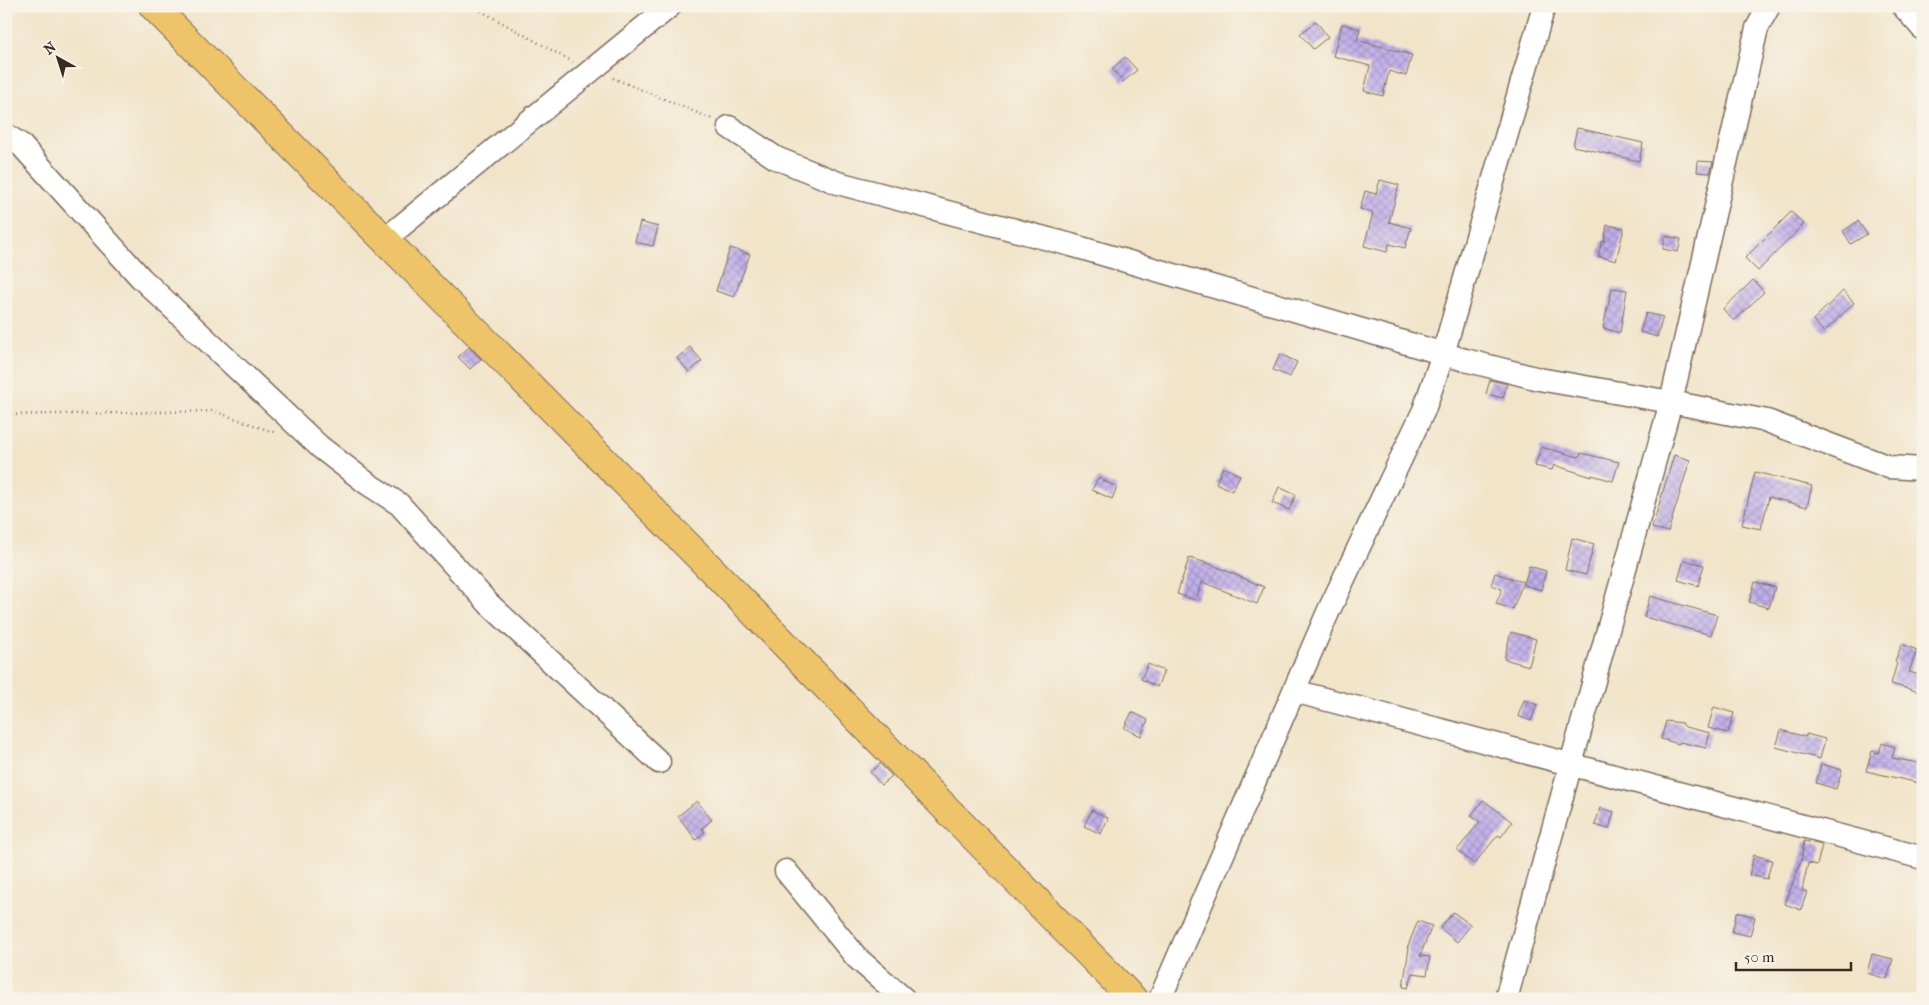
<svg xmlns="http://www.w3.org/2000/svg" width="1929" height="1005" font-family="'IM FELL French Canon',serif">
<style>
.building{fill:url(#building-cross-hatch)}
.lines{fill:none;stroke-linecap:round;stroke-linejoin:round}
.minor-casing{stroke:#7b6b5a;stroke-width:25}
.major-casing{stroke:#7b6b5a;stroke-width:30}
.path{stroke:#7b6b5a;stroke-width:2.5;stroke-dasharray:1 4;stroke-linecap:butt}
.minor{stroke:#fff;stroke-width:22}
.major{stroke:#efc469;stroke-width:28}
</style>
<defs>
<pattern id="building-cross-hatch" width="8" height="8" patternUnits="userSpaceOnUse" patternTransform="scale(1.25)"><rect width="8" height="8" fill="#c0aeea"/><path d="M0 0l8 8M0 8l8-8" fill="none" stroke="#9d8ebd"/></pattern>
</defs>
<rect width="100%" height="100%" fill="#f7f3e8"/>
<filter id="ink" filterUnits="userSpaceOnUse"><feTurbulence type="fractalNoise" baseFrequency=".02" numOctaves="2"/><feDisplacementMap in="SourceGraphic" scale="10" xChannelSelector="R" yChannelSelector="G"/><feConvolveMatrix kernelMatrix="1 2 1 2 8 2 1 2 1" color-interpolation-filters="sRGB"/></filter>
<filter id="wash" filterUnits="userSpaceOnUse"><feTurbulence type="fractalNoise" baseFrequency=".0096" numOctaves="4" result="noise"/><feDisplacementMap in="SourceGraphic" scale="20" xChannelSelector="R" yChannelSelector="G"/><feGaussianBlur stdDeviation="1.12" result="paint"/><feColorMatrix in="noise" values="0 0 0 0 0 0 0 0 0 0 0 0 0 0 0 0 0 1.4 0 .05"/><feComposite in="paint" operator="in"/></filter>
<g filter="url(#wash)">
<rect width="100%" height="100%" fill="#f1e4c9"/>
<g id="blocks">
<!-- building -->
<path class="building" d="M 1316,21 L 1328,37 L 1313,49 L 1300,34 Z
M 1342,24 L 1360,29 L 1357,40 L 1412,55 L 1406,76 L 1389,71 L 1383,96 L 1364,91 L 1370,66 L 1333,56 Z
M 1125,57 L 1137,70 L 1123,82 L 1112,69 Z
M 1577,128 L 1643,143 L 1639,161 L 1573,146 Z
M 1698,161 L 1713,162 L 1710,173 L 1697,172 Z
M 1380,180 L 1399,185 L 1389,222 L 1411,228 L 1405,248 L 1389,244 L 1387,252 L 1364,246 L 1373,213 L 1360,209 L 1365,191 L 1376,194 Z
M 1791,212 L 1804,224 L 1758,271 L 1745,258 Z
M 1858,221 L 1867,234 L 1851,244 L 1843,231 Z
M 640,222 L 658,227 L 653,246 L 635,242 Z
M 1607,225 L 1624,228 L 1616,261 L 1598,256 L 1602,241 L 1604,242 Z
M 1665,236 L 1681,239 L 1678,252 L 1663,249 Z
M 730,248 L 750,254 L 734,297 L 716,291 Z
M 1753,280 L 1764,292 L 1734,321 L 1723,309 Z
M 1612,288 L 1627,290 L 1620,333 L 1603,328 Z
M 1843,291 L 1854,303 L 1824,332 L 1813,320 Z
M 1646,313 L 1663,317 L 1657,337 L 1640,332 Z
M 469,347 L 481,359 L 470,369 L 458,357 Z
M 690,347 L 702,361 L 689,372 L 677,358 Z
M 1280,354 L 1297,362 L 1290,377 L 1273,370 Z
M 1490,380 L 1507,384 L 1503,398 L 1486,394 Z
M 1541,447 L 1579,457 L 1581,453 L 1619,462 L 1613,481 L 1592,475 L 1592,477 L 1554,465 L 1552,470 L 1535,466 Z
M 1674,455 L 1690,460 L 1668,532 L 1652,528 Z
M 1223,467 L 1240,475 L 1232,491 L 1216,483 Z
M 1755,472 L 1812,486 L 1807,507 L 1769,497 L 1761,529 L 1742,525 Z
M 1098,478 L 1117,487 L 1112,499 L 1092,490 Z
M 1279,487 L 1296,495 L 1289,510 L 1272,503 Z
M 1572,538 L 1594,544 L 1586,575 L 1565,570 Z
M 1189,558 L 1208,563 L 1264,587 L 1257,604 L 1202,582 L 1196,600 L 1177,594 Z
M 1684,560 L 1704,565 L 1698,586 L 1678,580 Z
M 1529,566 L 1546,571 L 1541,590 L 1524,585 Z
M 1495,573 L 1523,582 L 1513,609 L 1496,604 L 1502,589 L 1491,585 Z
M 1755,582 L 1775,587 L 1769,608 L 1749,602 Z
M 1650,596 L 1717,615 L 1711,635 L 1644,617 Z
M 1511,632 L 1536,639 L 1529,666 L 1504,659 Z
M 1902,644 L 1917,650 L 1909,672 L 1923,676 L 1923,693 L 1891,684 L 1897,663 L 1895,661 Z
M 1148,664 L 1164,671 L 1157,687 L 1141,679 Z
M 1524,700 L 1537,705 L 1531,721 L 1518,716 Z
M 1714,707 L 1734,713 L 1728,733 L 1708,728 Z
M 1132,712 L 1148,720 L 1141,736 L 1124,728 Z
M 1666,721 L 1682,723 L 1685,727 L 1710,733 L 1706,748 L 1680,742 L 1679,744 L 1661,739 Z
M 1781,730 L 1806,737 L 1806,734 L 1825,739 L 1820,759 L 1776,747 Z
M 1882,743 L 1895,747 L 1892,758 L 1923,764 L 1923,784 L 1866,771 L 1872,751 L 1879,753 Z
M 880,764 L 892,776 L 881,785 L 870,772 Z
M 1821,764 L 1842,770 L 1836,789 L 1816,783 Z
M 1483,800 L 1512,822 L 1501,837 L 1498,835 L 1474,864 L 1457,850 L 1480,822 L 1471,816 Z
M 697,801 L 712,820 L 702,828 L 705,832 L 696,840 L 678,816 Z
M 1600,808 L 1614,812 L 1609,829 L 1595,825 Z
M 1092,810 L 1108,818 L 1101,834 L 1084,826 Z
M 1804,841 L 1822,845 L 1817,865 L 1808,863 L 1802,890 L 1807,892 L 1801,910 L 1785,904 L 1801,861 Z
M 1754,855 L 1772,860 L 1767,879 L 1749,875 Z
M 1453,912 L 1471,925 L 1457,942 L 1440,928 Z
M 1737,912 L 1755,917 L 1750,936 L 1732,932 Z
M 1418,921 L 1432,926 L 1420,956 L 1430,957 L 1427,975 L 1413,973 L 1408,988 L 1403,987 L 1409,948 L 1407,948 Z
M 1872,954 L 1893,959 L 1887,979 L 1867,973 Z"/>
</g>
</g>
<g filter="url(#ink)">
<use href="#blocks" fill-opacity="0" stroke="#7b6b5a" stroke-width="1"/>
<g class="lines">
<defs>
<path id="minor" d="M 1903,6 L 1923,29
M 729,127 L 776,158 L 838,183 L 1071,245 L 1465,360 L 1539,379 L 1671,402 L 1767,421 L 1889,467 L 1923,469
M 6,135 L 20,144 L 141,278 L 320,447 L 368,484 L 399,504 L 489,604 L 659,762
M 384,240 L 670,6
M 1294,691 L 1923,858
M 786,871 L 857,958 L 904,999
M 1160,999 L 1329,610 L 1424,410 L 1443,354 L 1544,6
M 1506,999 L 1671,402 L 1757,28 L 1769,6"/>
<path id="major" d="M 153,6 L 710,568 L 1133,999"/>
</defs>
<!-- minor casing -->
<use href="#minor" class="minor-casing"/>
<!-- major casing -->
<use href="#major" class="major-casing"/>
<!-- path -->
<path class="path" d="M 472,6 L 573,62
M 613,78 L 712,119
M 6,415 L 214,411 L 276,433"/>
<!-- minor -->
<use href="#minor" class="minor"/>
<!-- major -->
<use href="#major" class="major"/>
</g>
</g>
<!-- margin -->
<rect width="1929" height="1005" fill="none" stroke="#f7f3e8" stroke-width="25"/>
<!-- north arrow -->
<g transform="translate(58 58) rotate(321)" stroke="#f7f3e8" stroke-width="4" paint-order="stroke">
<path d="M0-4L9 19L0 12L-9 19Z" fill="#3b2a1e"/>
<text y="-8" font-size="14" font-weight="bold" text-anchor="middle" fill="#3b2a1e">N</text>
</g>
<!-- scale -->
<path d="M1736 962v8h115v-8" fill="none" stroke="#3b2a1e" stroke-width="2.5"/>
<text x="1744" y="962" font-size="15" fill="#3b2a1e" stroke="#f7f3e8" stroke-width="4" paint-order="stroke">50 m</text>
</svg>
